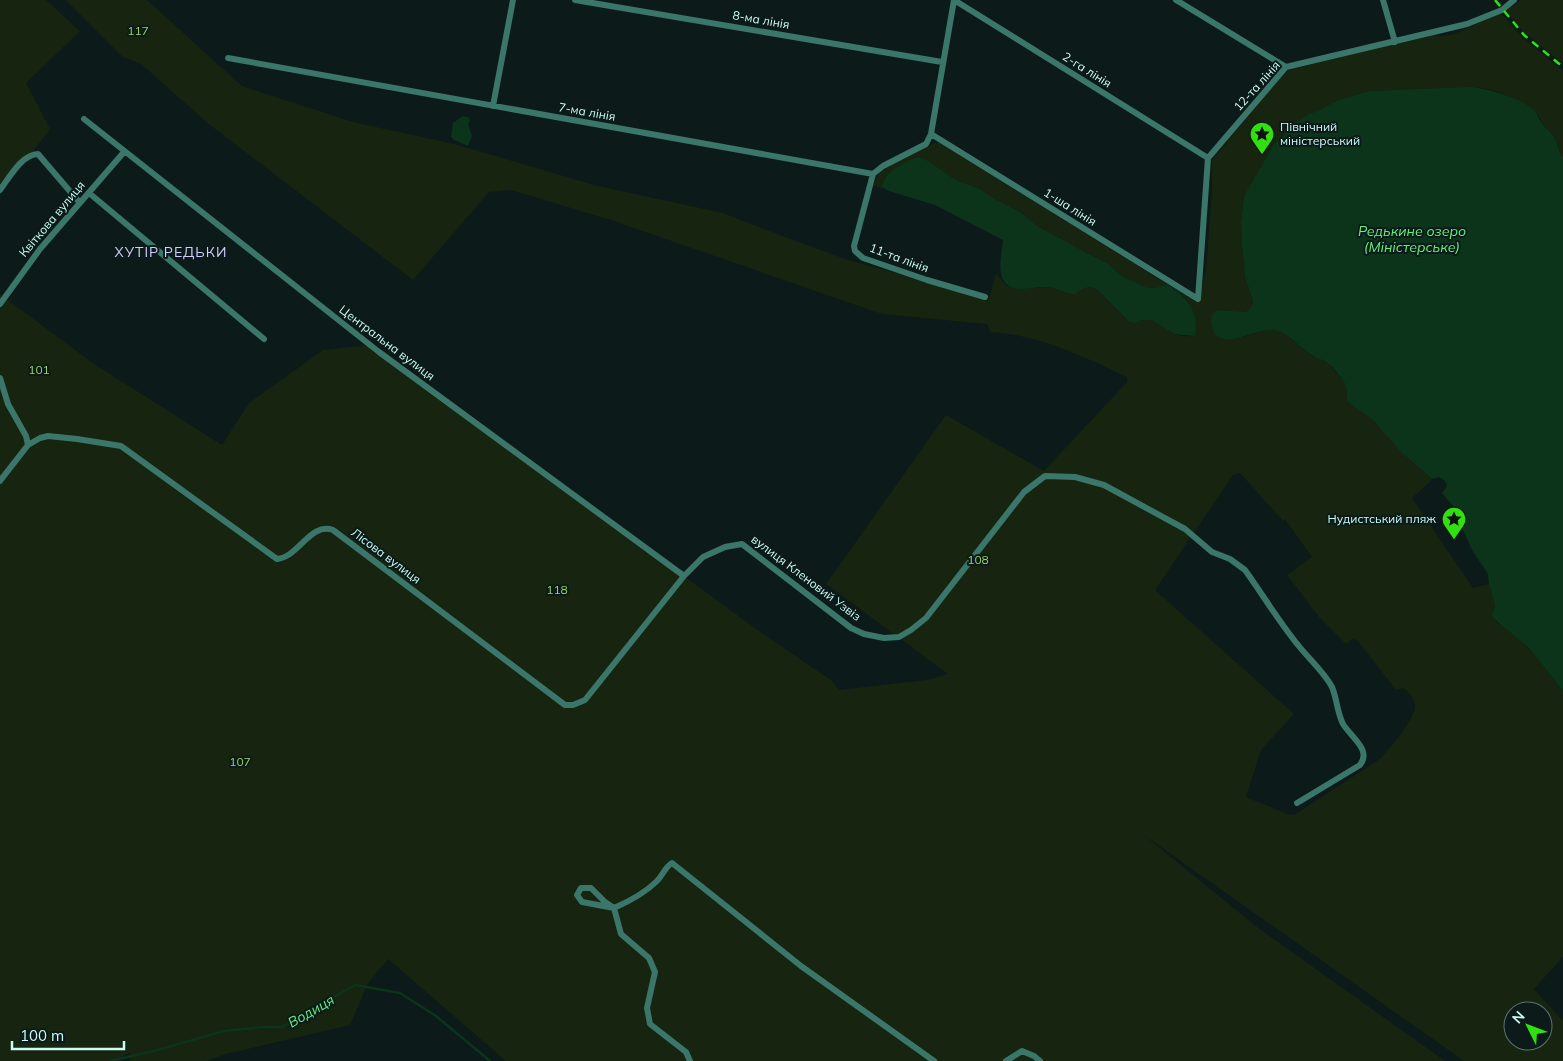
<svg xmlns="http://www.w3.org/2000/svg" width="1563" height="1061" font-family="Mulish,sans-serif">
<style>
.green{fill:#162410;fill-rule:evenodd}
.water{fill:#0b341b}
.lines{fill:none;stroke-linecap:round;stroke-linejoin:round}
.stream{stroke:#0b341b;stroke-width:2.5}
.minor{stroke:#3a7669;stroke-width:6}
.rail{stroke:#31e010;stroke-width:2.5;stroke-dasharray:8 6;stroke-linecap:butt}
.labels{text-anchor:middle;stroke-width:4;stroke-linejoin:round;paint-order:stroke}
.street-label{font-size:12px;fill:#cafbf4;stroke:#0c1b19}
.park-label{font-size:12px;fill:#99d45d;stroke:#0c1b19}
.poi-label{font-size:12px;fill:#cafbf4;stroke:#0c1b19;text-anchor:start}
.water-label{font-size:14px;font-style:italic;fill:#5ff37e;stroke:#0c1b19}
.neighbourhood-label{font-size:14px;letter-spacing:1px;fill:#d1ccfb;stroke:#0c1b19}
</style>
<rect width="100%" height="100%" fill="#0c1b19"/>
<!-- green -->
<path class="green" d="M 0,0 L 46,0 L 80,31 L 26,83 L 50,129 L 0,195 Z
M 66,0 L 147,0 L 242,86 L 353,122 L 454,144 L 598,186 L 723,213 L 782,236 L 848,260 L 989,299 L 996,274 L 1007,286 L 1021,289 L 1045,287 L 1056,288 L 1075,294 C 1083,288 1089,285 1098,290 L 1129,322 C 1137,324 1143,318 1152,320 C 1161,322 1167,331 1175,334 C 1181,337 1188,336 1195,336 C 1193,311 1194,302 1172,287 L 1199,300 L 1206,269 L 1212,190 L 1212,160 L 1277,82 L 1289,70 L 1431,35 L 1443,36 L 1454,34 L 1501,13 L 1522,37 L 1563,71 L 1563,157 L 1560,154 C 1559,142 1553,134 1544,125 C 1539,120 1539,113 1533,109 C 1526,104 1504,94 1495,91 C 1490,89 1483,89 1476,87 L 1368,91 L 1339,100 L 1299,120 L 1244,196 L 1241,223 L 1242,245 L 1245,277 L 1253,301 L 1252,306 L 1246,312 L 1217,310 L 1242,337 L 1266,330 L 1277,330 L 1286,335 L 1311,355 L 1329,364 L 1343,380 L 1348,389 L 1349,403 L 1374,420 L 1402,453 L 1432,479 L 1429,483 L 1412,498 L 1473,588 L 1489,584 L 1495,606 L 1492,613 L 1496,622 L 1507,629 L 1529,648 L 1563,691 L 1563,957 L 1534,989 L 1563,1021 L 1563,1061 L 1464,1061 L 1144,835 L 1257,927 L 1445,1061 L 506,1061 L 388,959 L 368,983 L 350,1025 L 226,1054 L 206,1061 L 130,1061 L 130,1052 L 115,1061 L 0,1061 L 0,294 L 94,364 L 222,445 L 249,403 L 323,350 L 369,345 L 752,626 L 832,681 L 839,690 L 927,680 L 948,674 L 826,584 L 946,415 L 1044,471 L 1127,382 L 1127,377 C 1084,357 1038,334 990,332 L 987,324 L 882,314 L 611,220 L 511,190 L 489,192 L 413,280 L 210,125 L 141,64 L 123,57 ZM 1240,473 L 1283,521 L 1285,519 L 1312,557 L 1287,575 L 1319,617 L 1346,644 L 1353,638 L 1358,641 L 1396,690 L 1403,688 C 1410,693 1415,698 1415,707 C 1415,718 1389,750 1380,759 L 1294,815 L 1287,814 L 1246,797 L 1261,750 L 1294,714 L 1155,590 L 1233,475 ZM 1513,1011 L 1543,1011 L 1543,1041 L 1513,1041 Z
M 1520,0 L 1563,0 L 1563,64 L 1525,33 L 1506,11 Z
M 934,143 L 940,143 L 1167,284 L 1157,288 L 1148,288 L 1122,276 L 1108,264 L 1037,226 L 1022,213 L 996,200 L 980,189 L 956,180 L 922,158 C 900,162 893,169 882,187 L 885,189 L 873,186 L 880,172 L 892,163 Z"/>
<!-- water -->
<path class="water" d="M 1468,87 C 1485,87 1520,98 1533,109 C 1537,112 1537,115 1539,119 C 1542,125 1550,130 1554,137 C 1559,143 1558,153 1563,157 L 1563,691 L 1529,648 L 1493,618 L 1492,613 L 1495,606 L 1489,584 L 1488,574 L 1472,550 L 1452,505 L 1442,493 L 1447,486 L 1445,481 L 1439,477 L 1432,479 L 1402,453 L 1373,420 L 1349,403 C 1345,397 1349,391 1344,382 C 1340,376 1334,368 1329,364 C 1324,360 1317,359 1312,355 C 1300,348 1290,335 1278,331 C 1256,323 1211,363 1211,316 L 1217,310 L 1246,312 L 1252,306 L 1253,301 L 1245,277 L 1242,245 L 1241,223 L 1244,196 L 1273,146 L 1299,120 L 1306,116 L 1339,100 L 1368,91 Z
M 463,116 L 468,117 L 470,120 L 468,124 L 472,136 L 468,146 L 454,140 L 451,137 L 453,123 Z
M 915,158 L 922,158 L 928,161 L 956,180 L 980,189 L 996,200 L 1022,213 L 1037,226 L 1108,264 L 1122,276 L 1148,288 L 1156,288 L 1167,284 C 1186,296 1200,311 1195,336 L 1174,334 L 1152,320 L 1142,320 L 1135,323 L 1129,322 L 1098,290 C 1089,285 1083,288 1075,294 C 1065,294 1056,287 1045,287 C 1037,287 1029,289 1021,289 C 993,288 1001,260 1003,240 L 935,205 L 889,191 L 882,187 C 883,173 903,163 915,158 Z"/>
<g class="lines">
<!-- stream -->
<path class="stream" d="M 110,1061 L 154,1051 L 224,1031 L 265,1027 L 282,1027 L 355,985 L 400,993 L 436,1016 L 490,1061"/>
<!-- minor -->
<path class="minor" d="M 575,0 L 942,62
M 954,0 L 1208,158
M 1176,0 L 1286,67
M 1383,0 L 1395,42
M 228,58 L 873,174 L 883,166 L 926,144 L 931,134 L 954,0
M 493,106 L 513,0
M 84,119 L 379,352 L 684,576
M 931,134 L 1198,299 L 1208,158 L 1286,67 L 1467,24 L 1502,10 L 1514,0
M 873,174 L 854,246 L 855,251 L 863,258 L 927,280 L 985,297
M 0,190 C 9,178 22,154 38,154 L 80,203
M 89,193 L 264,339
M 0,304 L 40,249 L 124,152
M 0,378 L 8,404 L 26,436 L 28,445
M 0,481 L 28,445 L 40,438 L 48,436 L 77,439 L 121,446 L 277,559 C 299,557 310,522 333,530 L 565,705 L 573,705 L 585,700 L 684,576 L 703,557 L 725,547 L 742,544 L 851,628 L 864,634 L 884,638 L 899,637 L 911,630 L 926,618 L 1024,492 L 1045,476 L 1075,477 L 1104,485 L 1185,529 L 1212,552 L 1230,559 L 1245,570 C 1263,595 1279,622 1298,645 C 1309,659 1324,672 1332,687 C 1337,699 1337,712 1343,724 C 1351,737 1372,750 1360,765 L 1297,803
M 690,1061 L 686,1052 L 650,1024 L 647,1008 L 655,972 L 649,958 L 621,934 L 614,908 L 582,902 L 577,895 L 581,888 L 591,888 L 605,902 L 614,908 C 630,901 645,893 657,881 C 663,875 665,867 672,863 L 801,966 L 934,1061
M 1006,1061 L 1022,1051 L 1034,1056 L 1040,1061"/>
<!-- rail -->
<path class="rail" d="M 1495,0 L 1524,35 L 1563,67"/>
</g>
<!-- icons -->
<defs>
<symbol id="sight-pin" viewBox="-11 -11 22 30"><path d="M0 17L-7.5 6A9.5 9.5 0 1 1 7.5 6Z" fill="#31e010" stroke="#0c1b19"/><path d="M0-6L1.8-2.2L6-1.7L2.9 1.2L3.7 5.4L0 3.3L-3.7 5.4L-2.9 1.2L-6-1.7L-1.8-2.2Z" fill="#111"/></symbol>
</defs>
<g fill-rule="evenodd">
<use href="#sight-pin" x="1248" y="120" width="28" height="38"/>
<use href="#sight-pin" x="1440" y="505" width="28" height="38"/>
</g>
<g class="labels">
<!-- street labels -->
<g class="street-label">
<text transform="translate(761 20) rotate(10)" y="4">8-ма лінія</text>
<text transform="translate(1087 70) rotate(32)" y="4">2-га лінія</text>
<text transform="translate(1257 86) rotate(-48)" y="4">12-та лінія</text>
<text transform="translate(587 112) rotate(10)" y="4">7-ма лінія</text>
<text transform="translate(1070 207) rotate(32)" y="4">1-ша лінія</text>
<text transform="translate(52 219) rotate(-50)" y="4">Квіткова вулиця</text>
<text transform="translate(899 258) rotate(20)" y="4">11-та лінія</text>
<text transform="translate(387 343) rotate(37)" y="4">Центральна вулиця</text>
<text transform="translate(386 556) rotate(37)" y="4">Лісова вулиця</text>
<text transform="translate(806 578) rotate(37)" y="4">вулиця Кленовий Узвіз</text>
</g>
<!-- park labels -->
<g class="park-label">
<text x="138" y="35">117</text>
<text x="39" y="374">101</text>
<text x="978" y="564">108</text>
<text x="557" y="594">118</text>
<text x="240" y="766">107</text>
</g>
<!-- poi labels -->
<g class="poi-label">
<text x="1280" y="131">Північний<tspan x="1280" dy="14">міністерський</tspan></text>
<text x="1436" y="523" text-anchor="end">Нудистський пляж</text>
</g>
<!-- water labels -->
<g class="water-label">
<text x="1412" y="236">Редькине озеро<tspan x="1412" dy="16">(Міністерське)</tspan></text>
<text transform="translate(311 1011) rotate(-30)" y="5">Водиця</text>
</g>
<!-- neighbourhood labels -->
<g class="neighbourhood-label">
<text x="171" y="257">ХУТІР РЕДЬКИ</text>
</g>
</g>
<!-- north arrow -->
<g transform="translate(1528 1026) rotate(312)"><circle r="24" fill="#0c1b19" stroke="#587571"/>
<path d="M0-4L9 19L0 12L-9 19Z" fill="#31e010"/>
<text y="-8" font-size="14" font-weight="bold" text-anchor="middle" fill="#cafbf4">N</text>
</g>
<!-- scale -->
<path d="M12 1041v8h112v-8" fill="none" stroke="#cafbf4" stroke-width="2.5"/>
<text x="20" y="1041" font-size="15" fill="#cafbf4" stroke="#0c1b19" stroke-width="4" paint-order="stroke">100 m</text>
</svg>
